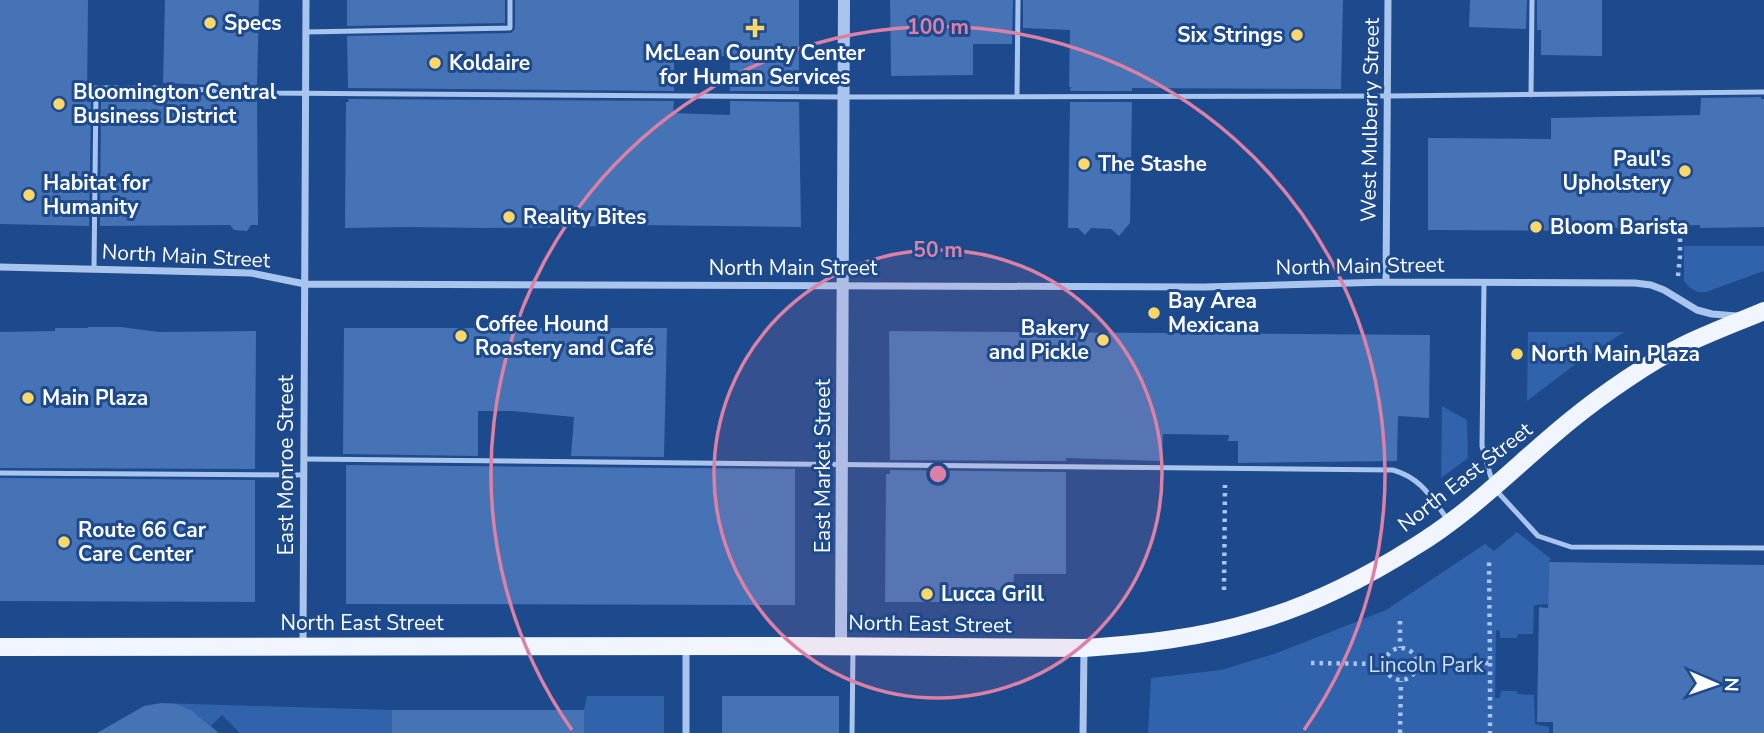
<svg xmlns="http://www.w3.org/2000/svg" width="1764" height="733" font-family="'Nunito Sans',sans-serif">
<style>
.green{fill:#3063ab}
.building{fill:#4573b5}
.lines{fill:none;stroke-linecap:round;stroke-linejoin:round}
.path{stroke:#a9c5ed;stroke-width:4.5;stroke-dasharray:3.5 5;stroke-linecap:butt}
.service{stroke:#a9c5ed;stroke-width:5}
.minor{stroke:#a9c5ed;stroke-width:7}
.tertiary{stroke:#a9c5ed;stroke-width:12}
.primary{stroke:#f0f5ff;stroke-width:18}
.ring{fill:none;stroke:#dd80a5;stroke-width:3.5}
.poi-dot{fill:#fdd768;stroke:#1d498d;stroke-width:2.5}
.labels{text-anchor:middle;stroke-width:6;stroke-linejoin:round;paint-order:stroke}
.poi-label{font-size:21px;font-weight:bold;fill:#fff;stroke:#1d498d;text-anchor:start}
.street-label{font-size:21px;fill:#fff;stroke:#1d498d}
.park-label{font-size:21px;fill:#cfe1f9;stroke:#1d498d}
.centre{fill:#dd80a5;stroke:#1d498d;stroke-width:3.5}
.ring-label{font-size:21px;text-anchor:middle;font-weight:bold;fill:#dd80a5;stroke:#1d498d;stroke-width:6;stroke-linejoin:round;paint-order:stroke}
</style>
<rect width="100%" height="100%" fill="#1d498d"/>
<!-- green -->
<path class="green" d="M 1764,246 L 1764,271 L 1706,292 C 1696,293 1690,289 1684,281 L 1684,246 Z
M 1528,332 L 1624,332 L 1581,360 L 1527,401 Z
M 1442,406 L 1467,420 L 1468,458 L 1441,478 Z
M 1517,532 L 1551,559 L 1549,562 L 1548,604 L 1534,605 L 1533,634 L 1518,634 L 1517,638 L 1500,638 L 1500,631 L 1496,630 L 1495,698 L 1500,698 L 1501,691 L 1516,691 L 1518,694 L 1534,695 L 1535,724 L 1549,727 L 1549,733 L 1148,733 L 1151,678 L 1221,670 L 1277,653 L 1386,610 L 1485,544 L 1494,551 Z
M 587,696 L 664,696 L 664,733 L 584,733 L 584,710 Z
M 161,703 L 392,710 L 392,733 L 240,733 L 222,715 L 211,726 C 192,711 186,705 161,703 Z"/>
<!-- building -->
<path class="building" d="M 0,0 L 88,0 L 87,102 L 91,102 L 89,226 L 0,224 Z
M 165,0 L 259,0 L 257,87 L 163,83 Z
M 347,0 L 505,0 L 505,23 L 347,26 Z
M 515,0 L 799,0 L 799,91 L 730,91 L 730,56 L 674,57 L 674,91 L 348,88 L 347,36 L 511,33 L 515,29 Z
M 890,0 L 1013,0 L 1012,44 L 973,44 L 973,75 L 891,76 Z
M 1023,0 L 1343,0 L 1341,89 L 1132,88 L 1132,91 L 1070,91 L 1071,87 L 1069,87 L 1070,30 L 1023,28 Z
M 1470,0 L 1527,0 L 1526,29 L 1469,27 Z
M 1537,0 L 1602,0 L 1602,56 L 1541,55 L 1541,30 L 1537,30 Z
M 160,93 L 257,98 L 258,225 L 251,225 L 247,231 L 234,230 L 230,225 L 100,226 L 101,102 L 158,101 Z
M 1761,97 L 1761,99 L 1764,99 L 1764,227 L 1700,228 L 1700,225 L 1611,228 L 1611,231 L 1428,230 L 1428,138 L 1551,139 L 1551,118 L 1700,115 L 1701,98 Z
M 348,99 L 674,101 L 673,113 L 730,115 L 730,101 L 799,102 L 801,227 L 635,225 L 568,227 L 483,228 L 406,227 L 345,228 L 346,102 L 349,102 Z
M 1070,102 L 1132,102 L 1130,223 L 1119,236 L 1111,229 L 1091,228 L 1085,235 L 1078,228 L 1068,228 Z
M 88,327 L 121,327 L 159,332 L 256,331 L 255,469 L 0,468 L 0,332 L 55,331 L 55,328 L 88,328 Z
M 344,328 L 667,328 L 664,457 L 571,456 L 574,417 L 512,411 L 478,411 L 478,456 L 343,454 Z
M 889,331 L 1430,335 L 1429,418 L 1398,416 L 1397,461 L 1238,463 L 1238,441 L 1228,441 L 1229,435 L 1163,434 L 1162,461 L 1066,458 L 1066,461 L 890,460 Z
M 346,465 L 795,469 L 795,605 L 346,604 Z
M 890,470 L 1066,472 L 1066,574 L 1014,574 L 1013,590 L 969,590 L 969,602 L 885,602 L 886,474 L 890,474 Z
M 0,478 L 255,480 L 255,602 L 0,601 Z
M 1549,562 L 1764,565 L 1764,733 L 1553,733 L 1553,722 L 1537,722 L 1539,607 L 1548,608 Z
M 722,696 L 839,696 L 839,733 L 722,733 Z
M 161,703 L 176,704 L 191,710 L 219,733 L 97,733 L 144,706 Z
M 392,710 L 584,710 L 584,733 L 392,733 Z"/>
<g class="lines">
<!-- path -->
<path class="path" d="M 1678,276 L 1680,256 L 1680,235
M 1224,590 L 1225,485
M 1400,621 L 1400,648
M1385 664a16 16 0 1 1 32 0a16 16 0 1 1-32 0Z
M 1311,663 L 1384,664
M 1490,663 L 1490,733
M 1417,664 L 1490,663 L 1489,561
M 1400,733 L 1401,681"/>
<!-- service -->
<path class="service" d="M 306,32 L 510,28 L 510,0
M 1531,95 L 1532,0
M 1017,97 L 1018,0
M 94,269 L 96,88 L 168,88 L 264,93 L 844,97 L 1388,96 L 1764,92
M 1484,282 L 1482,446 L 1494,488 L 1538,536 L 1571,547 L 1764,548
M 304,459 L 1393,470 C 1421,478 1431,497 1448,520
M 0,473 L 304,475
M 852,733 L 853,649"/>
<!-- minor -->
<path class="minor" d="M 0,267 L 251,273 L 305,284 L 1204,287 L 1386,282 L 1635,283 L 1651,285 L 1664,290 L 1697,310 L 1712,314 L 1737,316
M 1386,282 L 1388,0
M 303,646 L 306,0
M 686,733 L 686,646
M 1083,733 L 1084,649"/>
<!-- tertiary -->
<path class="tertiary" d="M 841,646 L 844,0"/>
<!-- primary -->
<path class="primary" d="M 0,647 L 796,646 L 1084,648 C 1142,644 1200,638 1256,621 C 1312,605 1365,578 1414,547 C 1472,512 1518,463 1571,420 C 1603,394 1649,362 1686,344 C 1711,332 1738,322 1764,311"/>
</g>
<!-- distance rings -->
<circle cx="938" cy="474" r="224" fill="#dd80a5" fill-opacity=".12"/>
<g class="ring">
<circle cx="938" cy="474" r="224"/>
<path d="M572 730A447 447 0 1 1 1304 730"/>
</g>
<!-- markers -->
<g class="poi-dot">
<circle cx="210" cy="23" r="7"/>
<path d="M751.5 17.5h7v7h7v7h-7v7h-7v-7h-7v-7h7z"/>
<circle cx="1297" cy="35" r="7"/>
<circle cx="435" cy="63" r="7"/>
<circle cx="59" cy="104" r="7"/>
<circle cx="1084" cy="164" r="7"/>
<circle cx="1685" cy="171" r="7"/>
<circle cx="29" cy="195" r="7"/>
<circle cx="509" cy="217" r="7"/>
<circle cx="1536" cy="227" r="7"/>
<circle cx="1154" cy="313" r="7"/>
<circle cx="461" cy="336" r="7"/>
<circle cx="1103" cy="340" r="7"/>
<circle cx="1517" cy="354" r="7"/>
<circle cx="28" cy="398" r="7"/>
<circle cx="64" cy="542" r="7"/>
<circle cx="927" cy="594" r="7"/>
</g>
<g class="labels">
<!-- poi labels -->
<g class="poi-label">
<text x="224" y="30">Specs</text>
<text x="1283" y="42" text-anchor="end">Six Strings</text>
<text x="755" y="60" text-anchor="middle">McLean County Center<tspan x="755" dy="24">for Human Services</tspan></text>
<text x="449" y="70">Koldaire</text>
<text x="73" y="99">Bloomington Central<tspan x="73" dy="24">Business District</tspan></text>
<text x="1671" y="166" text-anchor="end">Paul's<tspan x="1671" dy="24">Upholstery</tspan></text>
<text x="1098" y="171">The Stashe</text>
<text x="43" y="190">Habitat for<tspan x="43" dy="24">Humanity</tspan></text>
<text x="523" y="224">Reality Bites</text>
<text x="1550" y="234">Bloom Barista</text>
<text x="1168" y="308">Bay Area<tspan x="1168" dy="24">Mexicana</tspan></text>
<text x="475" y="331">Coffee Hound<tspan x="475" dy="24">Roastery and Café</tspan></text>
<text x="1089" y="335" text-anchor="end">Bakery<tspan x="1089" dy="24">and Pickle</tspan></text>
<text x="1531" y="361">North Main Plaza</text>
<text x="42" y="405">Main Plaza</text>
<text x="78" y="537">Route 66 Car<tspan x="78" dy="24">Care Center</tspan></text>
<text x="941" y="601">Lucca Grill</text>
</g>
<!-- street labels -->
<g class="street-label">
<text transform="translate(1370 120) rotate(-89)" y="7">West Mulberry Street</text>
<text transform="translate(186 256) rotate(3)" y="7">North Main Street</text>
<text transform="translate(1360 266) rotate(-1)" y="7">North Main Street</text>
<text x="793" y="275">North Main Street</text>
<text transform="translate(286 465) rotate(-90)" y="7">East Monroe Street</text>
<text transform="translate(823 466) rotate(-90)" y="7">East Market Street</text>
<text transform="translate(1465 477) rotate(-38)" y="7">North East Street</text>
<text x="362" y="630">North East Street</text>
<text transform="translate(930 624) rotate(1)" y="7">North East Street</text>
</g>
<!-- park labels -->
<g class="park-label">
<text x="1426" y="672">Lincoln Park</text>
</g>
</g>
<circle cx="938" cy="474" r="10" class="centre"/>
<g class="ring-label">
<text x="938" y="34">100 m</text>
<text x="938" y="257">50 m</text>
</g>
<!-- north arrow -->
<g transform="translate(1715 684) rotate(92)" stroke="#1d498d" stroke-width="5" paint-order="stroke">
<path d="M0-5L12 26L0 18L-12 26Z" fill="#ffffff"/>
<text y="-10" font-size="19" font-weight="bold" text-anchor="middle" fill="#ffffff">N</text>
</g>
</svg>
